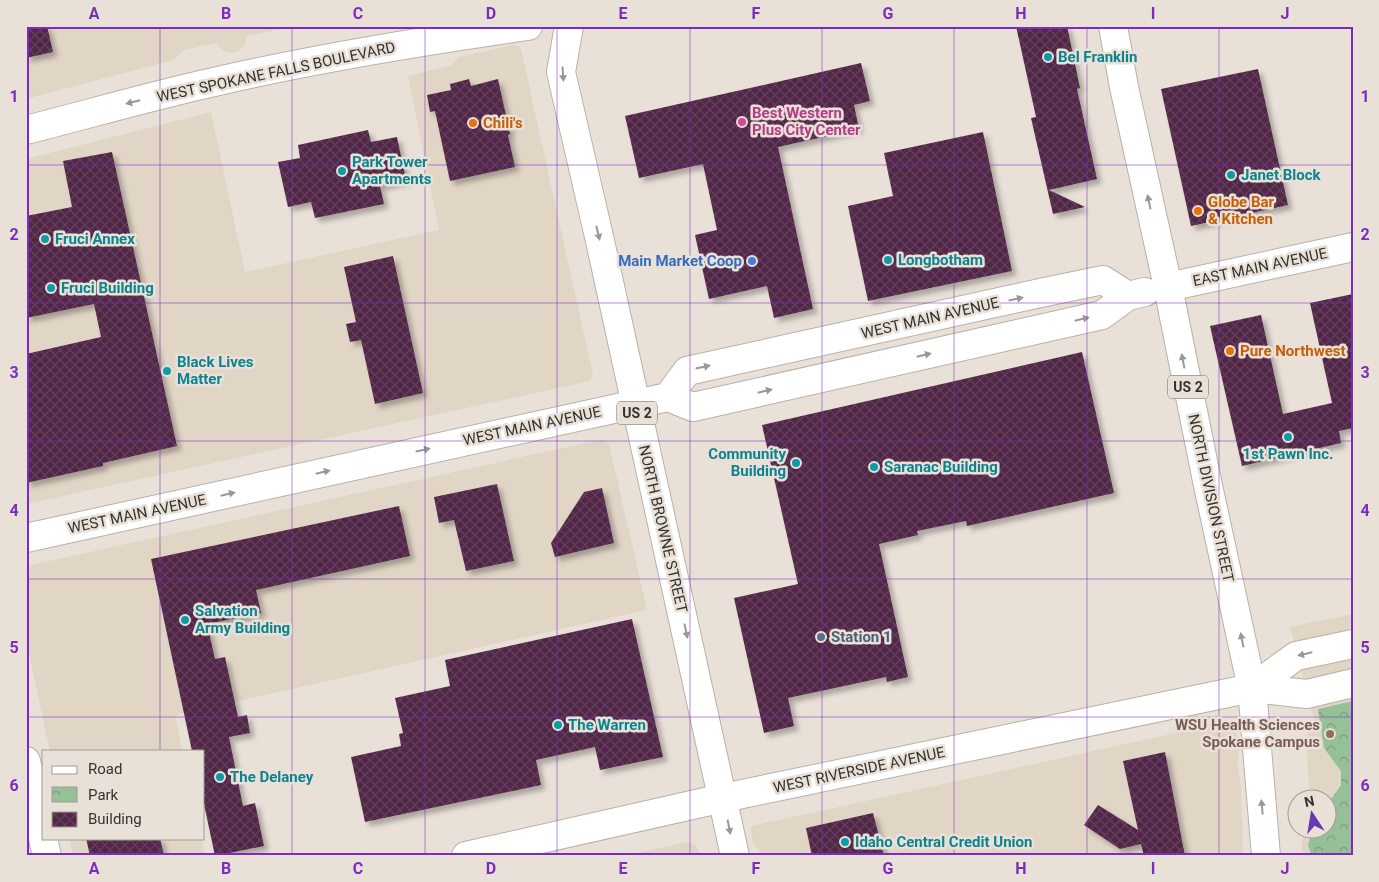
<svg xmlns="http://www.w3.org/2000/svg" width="1379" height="882" font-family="Roboto,sans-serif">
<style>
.built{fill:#e1d5c6}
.park{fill:url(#park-crowns)}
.building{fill:url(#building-cross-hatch);filter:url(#shadow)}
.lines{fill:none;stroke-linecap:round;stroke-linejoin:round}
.minor-casing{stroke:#b8b1a8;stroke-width:30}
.major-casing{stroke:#b8b1a8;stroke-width:30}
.minor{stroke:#fff;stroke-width:28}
.major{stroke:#fff;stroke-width:28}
.oneway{fill:#9a9896}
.grid{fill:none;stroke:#7b2cbf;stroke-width:1;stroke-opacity:0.55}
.culture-dot{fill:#0f9aa8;stroke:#e9e1d8;stroke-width:2}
.hotel-dot{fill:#d1479c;stroke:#e9e1d8;stroke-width:2}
.food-dot{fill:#e8710a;stroke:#e9e1d8;stroke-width:2}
.shop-dot{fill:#3f7fe0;stroke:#e9e1d8;stroke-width:2}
.service-dot{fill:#5c6f8a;stroke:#e9e1d8;stroke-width:2}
.education-dot{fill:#8d6e63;stroke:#e9e1d8;stroke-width:2}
.labels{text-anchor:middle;stroke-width:5;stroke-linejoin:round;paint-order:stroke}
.shield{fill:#e9e1d8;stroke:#6b6661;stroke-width:1}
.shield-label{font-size:14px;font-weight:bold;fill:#35322e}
.culture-label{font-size:15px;font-weight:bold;fill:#0d838f;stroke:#e9e1d8;text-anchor:start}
.street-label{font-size:15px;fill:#35322e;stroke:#e9e1d8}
.hotel-label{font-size:15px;font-weight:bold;fill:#b23c85;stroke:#e9e1d8;text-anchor:start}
.food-label{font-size:15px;font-weight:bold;fill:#c56008;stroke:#e9e1d8;text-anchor:start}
.shop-label{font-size:15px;font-weight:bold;fill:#366cbe;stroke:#e9e1d8;text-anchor:end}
.service-label{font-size:15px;font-weight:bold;fill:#4e5e75;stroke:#e9e1d8;text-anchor:start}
.education-label{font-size:15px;font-weight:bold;fill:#785e54;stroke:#e9e1d8;text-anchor:end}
.neatline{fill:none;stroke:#7b2cbf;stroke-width:2}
.grid-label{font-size:16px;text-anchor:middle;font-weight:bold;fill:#7b2cbf}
</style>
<defs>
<pattern id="park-crowns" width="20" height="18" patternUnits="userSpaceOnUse" patternTransform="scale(1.25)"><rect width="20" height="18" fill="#96c098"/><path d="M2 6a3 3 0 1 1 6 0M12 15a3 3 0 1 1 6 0" fill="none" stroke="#7b9d7c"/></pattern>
<pattern id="building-cross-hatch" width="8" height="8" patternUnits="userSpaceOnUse" patternTransform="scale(1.25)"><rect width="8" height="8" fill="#512848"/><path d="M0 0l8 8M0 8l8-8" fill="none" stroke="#623f5a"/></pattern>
<filter id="shadow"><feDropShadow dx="4.5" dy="4.5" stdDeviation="2.5" flood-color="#0004"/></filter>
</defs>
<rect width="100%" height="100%" fill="#e9e1d8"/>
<!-- built -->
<path class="built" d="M 26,26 L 296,26 L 247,36 L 244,47 L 237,52 L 228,53 L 224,51 L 216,43 L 184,50 L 173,60 L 26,99 Z
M 513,45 L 519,46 L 521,49 L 593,375 L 590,381 L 26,504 L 26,159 L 211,112 L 245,272 L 439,230 L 408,76 L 452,65 L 459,57 Z
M 604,439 L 609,444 L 647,610 L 175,715 L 182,751 L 50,751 L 26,641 L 26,566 Z
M 1353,614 L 1353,856 L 1302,856 L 1302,841 L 1306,830 L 1326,830 L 1326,800 L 1310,799 L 1306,741 L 1309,729 L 1315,723 L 1290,627 Z
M 1230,721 L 1235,723 L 1240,748 L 1237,762 L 1241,788 L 1243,856 L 764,856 L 753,843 L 751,831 L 752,826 Z
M 69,838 L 201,838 L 205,856 L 73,856 Z
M 687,842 L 695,844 L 701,856 L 636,856 L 636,853 Z"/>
<!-- park -->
<path class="park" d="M 1353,701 L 1353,856 L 1315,856 L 1311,854 L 1308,845 L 1313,830 L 1326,830 L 1327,805 L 1341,785 L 1341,771 L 1324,748 L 1318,709 Z"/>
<!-- building -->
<path class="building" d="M 26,26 L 47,26 L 53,52 L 26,58 Z
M 1016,26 L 1067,26 L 1080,88 L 1077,89 L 1097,179 L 1049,190 L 1085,207 L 1053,214 L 1031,118 L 1036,117 Z
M 861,63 L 870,101 L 854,105 L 859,129 L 778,147 L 813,309 L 774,318 L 767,286 L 709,299 L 695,235 L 717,230 L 703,164 L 639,178 L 625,116 Z
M 1258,69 L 1288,205 L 1191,226 L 1161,89 Z
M 469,79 L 471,86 L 498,79 L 510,134 L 508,135 L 515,167 L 450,181 L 435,111 L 430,112 L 427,95 L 451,90 L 450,84 Z
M 368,130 L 371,142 L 397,137 L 406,180 L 380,186 L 384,204 L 315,218 L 311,202 L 288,207 L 278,162 L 300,158 L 298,145 Z
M 983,132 L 1012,271 L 868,301 L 848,206 L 893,196 L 884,153 Z
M 112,152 L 177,446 L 103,463 L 103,466 L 26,483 L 26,354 L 101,337 L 94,304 L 26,318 L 26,216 L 72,207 L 63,161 Z
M 393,256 L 423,393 L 375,404 L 361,340 L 350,342 L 346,324 L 356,322 L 344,267 Z
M 1353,294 L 1353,428 L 1339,431 L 1341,443 L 1242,466 L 1210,326 L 1261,315 L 1283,414 L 1332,403 L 1310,303 Z
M 1082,352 L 1114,493 L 967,526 L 966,521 L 917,531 L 918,535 L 879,544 L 908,677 L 887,682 L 886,677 L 788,698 L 794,726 L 764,733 L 734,598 L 798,584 L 762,425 Z
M 497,484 L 514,561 L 466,571 L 454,520 L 439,523 L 434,497 Z
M 602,488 L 614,543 L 555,557 L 551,543 L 584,492 Z
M 399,506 L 410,556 L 256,590 L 261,613 L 207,624 L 215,659 L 225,657 L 238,717 L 247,715 L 250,733 L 229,737 L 243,806 L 255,803 L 264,846 L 215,856 L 204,804 L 204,751 L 192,751 L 151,559 Z
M 632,619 L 663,757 L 600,770 L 595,747 L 536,760 L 541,785 L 365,822 L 351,757 L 401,746 L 399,734 L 403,733 L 395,698 L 450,686 L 445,660 Z
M 1165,752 L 1185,856 L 1144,856 L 1141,844 L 1120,849 L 1084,825 L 1098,805 L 1138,830 L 1123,761 Z
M 873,813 L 884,856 L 812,856 L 806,828 Z
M 86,838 L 160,838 L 164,856 L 90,856 Z"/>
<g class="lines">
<defs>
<path id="minor" d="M 1168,287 L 1353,247
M 1252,688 L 1296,656 L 1353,644
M 26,761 L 47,856
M 466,856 L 723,798 L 1252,688 L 1307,694 L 1353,683"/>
<path id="major" d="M 569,26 L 561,72 L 600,241 L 735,856
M 1113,26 L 1124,87 L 1168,287 L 1207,481 L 1252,688 L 1266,856
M 26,130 C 89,114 151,96 214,82 C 317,58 422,41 528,26
M 668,397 L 693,407 L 1102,315 L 1128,296 L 1145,292
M 26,538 L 668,397 L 687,371 L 1045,292 L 1103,280 L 1128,296"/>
</defs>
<!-- minor casing -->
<use href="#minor" class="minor-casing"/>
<!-- major casing -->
<use href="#major" class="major-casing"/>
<!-- minor -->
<use href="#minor" class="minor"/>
<!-- major -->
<use href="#major" class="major"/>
</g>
<!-- one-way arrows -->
<defs><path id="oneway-solid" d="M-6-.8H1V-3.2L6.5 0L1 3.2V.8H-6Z" transform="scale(1.25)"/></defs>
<g class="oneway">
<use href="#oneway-solid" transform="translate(563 74) rotate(86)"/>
<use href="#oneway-solid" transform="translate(133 102) rotate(166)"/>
<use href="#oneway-solid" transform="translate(1149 202) rotate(-102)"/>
<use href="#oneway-solid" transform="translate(598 233) rotate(77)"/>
<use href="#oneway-solid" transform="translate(1016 299) rotate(-12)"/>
<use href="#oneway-solid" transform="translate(1082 319) rotate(-13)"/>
<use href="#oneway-solid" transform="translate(924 355) rotate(-13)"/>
<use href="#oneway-solid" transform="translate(1183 361) rotate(-101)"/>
<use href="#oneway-solid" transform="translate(703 367) rotate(-12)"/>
<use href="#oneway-solid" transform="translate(765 391) rotate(-13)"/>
<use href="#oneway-solid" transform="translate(423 450) rotate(-12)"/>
<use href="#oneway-solid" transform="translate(323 472) rotate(-13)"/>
<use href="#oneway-solid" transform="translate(228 494) rotate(-13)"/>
<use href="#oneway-solid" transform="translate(686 631) rotate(78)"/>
<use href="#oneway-solid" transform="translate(1242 640) rotate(-102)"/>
<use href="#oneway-solid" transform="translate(1305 654) rotate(167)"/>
<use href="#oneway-solid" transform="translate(1262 807) rotate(-95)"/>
<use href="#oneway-solid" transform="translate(729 827) rotate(79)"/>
</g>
<!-- grid -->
<path class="grid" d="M 160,26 L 160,751M 292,26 L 292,856M 425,26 L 425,856M 557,26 L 557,856M 690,26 L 690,856M 822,26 L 822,856M 954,26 L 954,856M 1087,26 L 1087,856M 1219,26 L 1219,856M 26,165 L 1353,165M 26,303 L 1353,303M 26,441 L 1353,441M 26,579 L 1353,579M 26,717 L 1353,717M 160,838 L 160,856"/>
<!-- markers -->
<g class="culture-dot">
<circle cx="1048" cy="57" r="5"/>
<circle cx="342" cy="171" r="5"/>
<circle cx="1231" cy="175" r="5"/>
<circle cx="45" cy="239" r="5"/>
<circle cx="888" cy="260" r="5"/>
<circle cx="51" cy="288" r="5"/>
<circle cx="167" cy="371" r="5"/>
<circle cx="1288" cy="437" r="5"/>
<circle cx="796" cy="463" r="5"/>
<circle cx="874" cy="467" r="5"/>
<circle cx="185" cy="620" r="5"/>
<circle cx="558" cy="725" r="5"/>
<circle cx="220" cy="777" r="5"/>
<circle cx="845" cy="842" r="5"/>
</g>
<circle class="hotel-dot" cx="742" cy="122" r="5"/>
<g class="food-dot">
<circle cx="473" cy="123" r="5"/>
<circle cx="1198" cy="211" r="5"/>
<circle cx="1230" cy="351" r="5"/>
</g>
<circle class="shop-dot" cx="752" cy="261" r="5"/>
<circle class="service-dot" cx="821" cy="637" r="5"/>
<circle class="education-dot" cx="1330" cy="734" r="5"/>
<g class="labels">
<!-- shield labels -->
<g class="shield">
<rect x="1168" y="375.5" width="40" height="23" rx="4"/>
<rect x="617" y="401.5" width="40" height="23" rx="4"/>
</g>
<g class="shield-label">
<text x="1188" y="392">US 2</text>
<text x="637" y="418">US 2</text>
</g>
<!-- culture labels -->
<g class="culture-label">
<text x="1058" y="62">Bel Franklin</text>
<text x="352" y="167">Park Tower<tspan x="352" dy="17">Apartments</tspan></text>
<text x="1241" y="180">Janet Block</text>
<text x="55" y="244">Fruci Annex</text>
<text x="898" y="265">Longbotham</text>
<text x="61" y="293">Fruci Building</text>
<text x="177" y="367">Black Lives<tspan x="177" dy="17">Matter</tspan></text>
<text x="786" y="459" text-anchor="end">Community<tspan x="786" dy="17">Building</tspan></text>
<text x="1288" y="459" text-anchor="middle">1st Pawn Inc.</text>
<text x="884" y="472">Saranac Building</text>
<text x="195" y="616">Salvation<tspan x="195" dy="17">Army Building</tspan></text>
<text x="568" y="730">The Warren</text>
<text x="230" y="782">The Delaney</text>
<text x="855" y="847">Idaho Central Credit Union</text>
</g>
<!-- street labels -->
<g class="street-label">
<text transform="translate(276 72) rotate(-12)" y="5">WEST SPOKANE FALLS BOULEVARD</text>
<text transform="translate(1260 267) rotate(-12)" y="5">EAST MAIN AVENUE</text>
<text transform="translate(930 318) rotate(-13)" y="5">WEST MAIN AVENUE</text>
<text transform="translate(532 426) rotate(-12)" y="5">WEST MAIN AVENUE</text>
<text transform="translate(1211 498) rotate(78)" y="5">NORTH DIVISION STREET</text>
<text transform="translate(137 514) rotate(-12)" y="5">WEST MAIN AVENUE</text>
<text transform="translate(663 529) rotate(77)" y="5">NORTH BROWNE STREET</text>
<text transform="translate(859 770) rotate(-12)" y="5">WEST RIVERSIDE AVENUE</text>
</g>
<!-- hotel labels -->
<g class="hotel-label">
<text x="752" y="118">Best Western<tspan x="752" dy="17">Plus City Center</tspan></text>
</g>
<!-- food labels -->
<g class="food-label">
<text x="483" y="128">Chili's</text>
<text x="1208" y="207">Globe Bar<tspan x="1208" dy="17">&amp; Kitchen</tspan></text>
<text x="1240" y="356">Pure Northwest</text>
</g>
<!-- shop labels -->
<g class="shop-label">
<text x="742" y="266">Main Market Coop</text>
</g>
<!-- service labels -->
<g class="service-label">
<text x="831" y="642">Station 1</text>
</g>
<!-- education labels -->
<g class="education-label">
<text x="1320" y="730">WSU Health Sciences<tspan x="1320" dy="17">Spokane Campus</tspan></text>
</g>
</g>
<!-- border -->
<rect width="1379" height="882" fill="none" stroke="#e9e1d8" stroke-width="55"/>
<!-- legend -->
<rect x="42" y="750" width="162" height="90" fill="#e9e1d8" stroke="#a19b94"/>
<rect x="52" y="766" width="25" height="8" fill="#ffffff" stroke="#a19b94"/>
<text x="88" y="774" font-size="15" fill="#35322e">Road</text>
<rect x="52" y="787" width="25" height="15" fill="url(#park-crowns)" stroke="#a19b94"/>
<text x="88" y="800" font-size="15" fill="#35322e">Park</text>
<rect x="52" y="812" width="25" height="15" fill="url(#building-cross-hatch)" stroke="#a19b94"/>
<text x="88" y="824" font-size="15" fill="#35322e">Building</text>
<!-- north arrow -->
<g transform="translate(1312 814) rotate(348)"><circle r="24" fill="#e9e1d8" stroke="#a19b94"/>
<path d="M0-4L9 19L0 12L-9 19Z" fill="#653ab2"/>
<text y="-8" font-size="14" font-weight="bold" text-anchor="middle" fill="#35322e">N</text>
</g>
<rect x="28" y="28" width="1324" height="826" class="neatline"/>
<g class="grid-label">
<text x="94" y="19">A</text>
<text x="226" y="19">B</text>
<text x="358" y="19">C</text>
<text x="491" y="19">D</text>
<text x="623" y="19">E</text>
<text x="756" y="19">F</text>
<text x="888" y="19">G</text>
<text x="1021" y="19">H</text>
<text x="1153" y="19">I</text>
<text x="1285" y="19">J</text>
<text x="14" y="102">1</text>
<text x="1365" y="102">1</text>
<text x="14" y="240">2</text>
<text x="1365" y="240">2</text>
<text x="14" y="378">3</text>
<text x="1365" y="378">3</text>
<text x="14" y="516">4</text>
<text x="1365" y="516">4</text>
<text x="14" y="653">5</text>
<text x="1365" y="653">5</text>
<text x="14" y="791">6</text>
<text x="1365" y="791">6</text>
<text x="94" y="874">A</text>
<text x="226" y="874">B</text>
<text x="358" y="874">C</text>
<text x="491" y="874">D</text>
<text x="623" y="874">E</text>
<text x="756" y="874">F</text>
<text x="888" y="874">G</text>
<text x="1021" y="874">H</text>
<text x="1153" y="874">I</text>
<text x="1285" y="874">J</text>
</g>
</svg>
